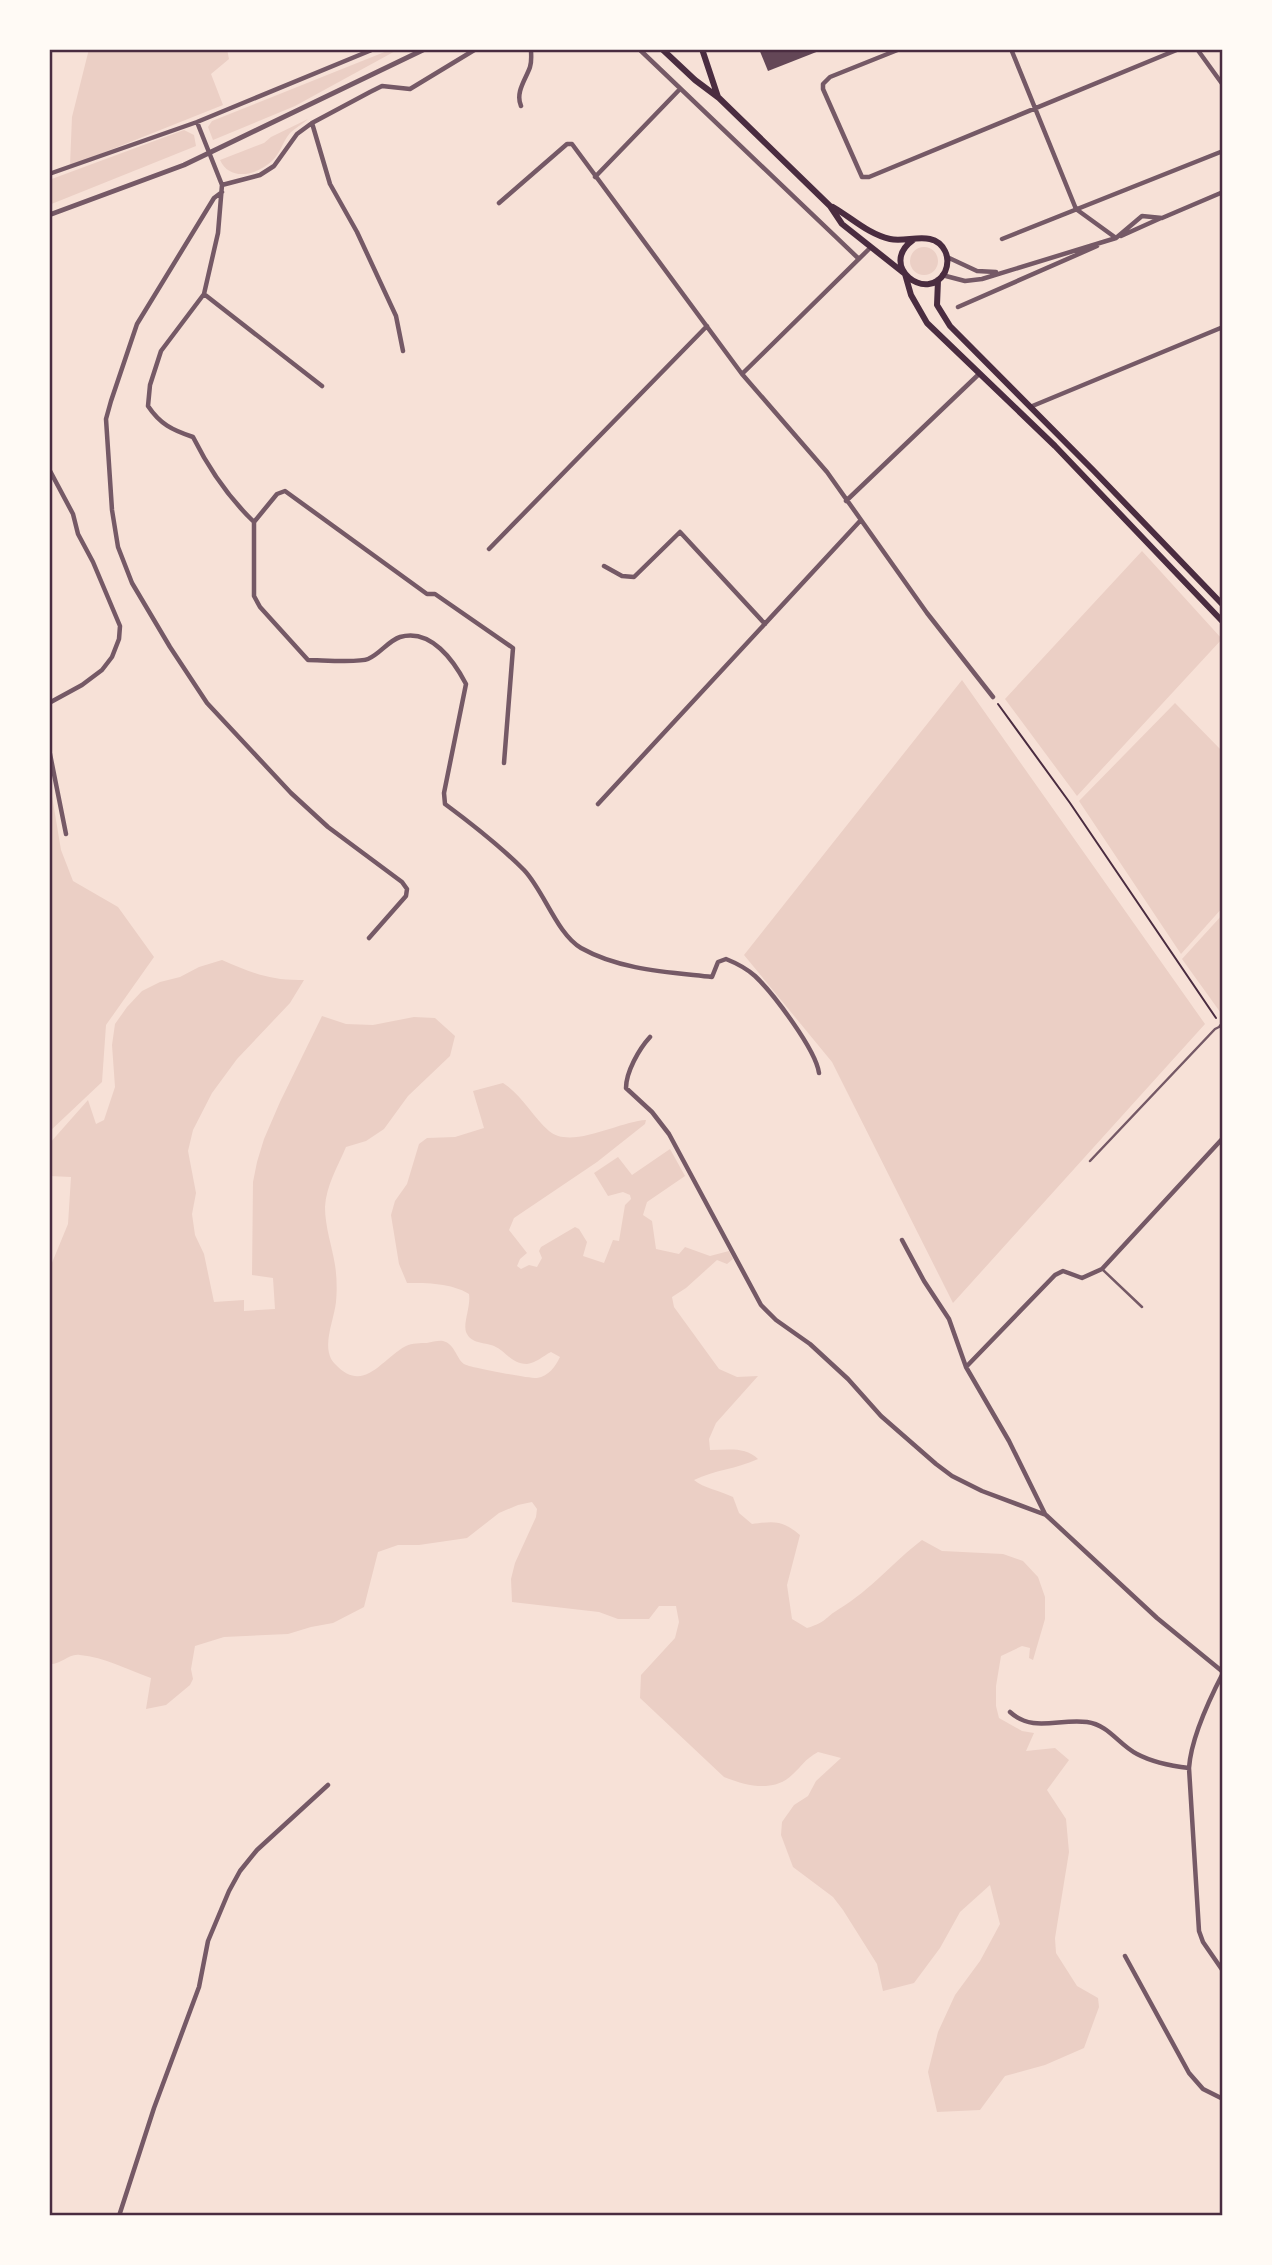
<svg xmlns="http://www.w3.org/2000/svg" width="1272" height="2265" font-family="Helvetica,sans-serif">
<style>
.green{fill:#ebcfc5}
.building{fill:#644757}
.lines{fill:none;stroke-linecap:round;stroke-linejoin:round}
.path{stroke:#4a2c40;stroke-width:2}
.service{stroke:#755966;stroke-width:2.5}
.minor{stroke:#755966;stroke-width:4.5}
.tertiary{stroke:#755966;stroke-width:5}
.secondary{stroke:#4a2c40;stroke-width:6}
.neatline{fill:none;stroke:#4a2c40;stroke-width:2.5}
</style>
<rect width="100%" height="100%" fill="#f7e1d7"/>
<!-- green -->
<path class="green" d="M 89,49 L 227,49 L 229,59 L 211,74 L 223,105 L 70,166 L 72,117 Z
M 392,49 L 399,49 L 295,106 L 213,140 L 208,127 L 212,121 Z
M 308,119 C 303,124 295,128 290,133 C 283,141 280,154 272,161 C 257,175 230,182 220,160 L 264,143 L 271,137 Z
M 184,130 L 194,135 L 196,146 L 49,205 L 49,180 Z
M910 261a14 14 0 1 1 28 0a14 14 0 1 1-28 0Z
M 1142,551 L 1222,639 L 1077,796 L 1005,699 Z
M 962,680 L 1205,1024 L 953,1303 L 832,1062 L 744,955 Z
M 1175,703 L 1223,752 L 1223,907 L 1181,954 L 1079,801 Z
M 49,778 L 61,850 L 73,881 L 118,907 L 154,957 L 106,1025 L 102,1082 L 49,1132 Z
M 1223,914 L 1223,1016 L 1182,959 Z
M 222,960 C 252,973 271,981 304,980 L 290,1003 L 237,1059 L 212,1093 L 193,1130 L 188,1151 L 196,1193 L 192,1214 L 195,1235 L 204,1254 L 214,1302 L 244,1300 L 244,1311 L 275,1309 L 273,1278 L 252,1275 L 253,1182 L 257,1162 L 264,1139 L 280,1102 L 322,1016 L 346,1024 L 373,1025 L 414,1017 L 435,1018 L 455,1036 L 450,1056 L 408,1096 L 384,1129 L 366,1141 L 346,1147 C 338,1166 326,1186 325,1207 C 325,1227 332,1246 335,1265 C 337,1277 337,1291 336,1302 C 334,1321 320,1349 335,1364 C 364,1395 381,1359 406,1346 C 412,1343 421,1343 427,1343 C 432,1342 439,1340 443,1341 C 455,1344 456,1358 464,1364 C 467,1367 532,1379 537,1378 C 549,1376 555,1367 560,1357 L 551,1352 C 543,1356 536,1363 527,1364 C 511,1364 507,1352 494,1346 C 484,1342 471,1344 466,1332 C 463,1323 471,1306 469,1294 C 451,1283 428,1283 407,1283 L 399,1264 L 391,1215 L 395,1201 L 407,1184 L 419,1144 L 427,1138 L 455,1137 L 484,1128 L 473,1091 L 503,1083 C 522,1095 532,1116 549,1131 C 571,1150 620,1121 646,1120 L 645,1124 L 597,1162 L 514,1218 L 509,1230 L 527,1253 L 520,1259 L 517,1266 L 521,1269 L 529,1265 L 537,1267 L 542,1258 L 539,1251 L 541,1247 L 575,1227 L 579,1229 L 587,1242 L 583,1256 L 604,1263 L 613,1240 L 619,1241 L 625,1205 L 631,1199 L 630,1195 L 623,1192 L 608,1196 L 594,1173 L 618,1157 L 632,1175 L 670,1149 L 685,1176 L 647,1202 L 643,1215 L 652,1221 L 656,1249 L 679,1254 L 685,1247 L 710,1256 L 729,1251 L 733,1259 L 727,1264 L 717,1260 L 686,1288 L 672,1297 L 674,1307 L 719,1369 L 737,1377 L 758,1376 L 716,1423 L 709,1439 L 710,1450 C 727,1450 745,1446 758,1459 C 737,1469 714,1470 694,1480 C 703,1488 721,1491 733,1497 L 739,1513 L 752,1524 C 774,1521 782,1520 800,1535 L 787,1585 L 792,1619 L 807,1628 C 827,1622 824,1618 839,1609 C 872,1589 893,1562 922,1540 L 942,1551 L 1003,1554 L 1023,1561 L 1038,1577 L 1045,1597 L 1045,1619 L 1033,1660 L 1029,1658 L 1030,1648 L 1022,1646 L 1001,1656 L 996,1686 L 996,1706 L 999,1718 L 1022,1731 L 1034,1733 L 1026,1751 L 1055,1748 L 1069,1760 L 1047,1790 L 1066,1819 L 1069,1852 L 1055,1938 L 1056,1953 L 1077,1986 L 1098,1998 L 1099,2007 L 1084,2048 L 1045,2065 L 1005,2076 L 980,2110 L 937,2112 L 928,2072 L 938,2032 L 955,1995 L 980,1961 L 1000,1924 L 990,1885 L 960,1912 L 940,1948 L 914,1983 L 883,1991 L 877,1964 L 843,1910 L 833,1897 L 793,1867 L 781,1835 L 782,1822 L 794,1805 L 808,1796 L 816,1781 L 841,1758 L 818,1752 C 804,1760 804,1764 793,1774 C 775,1793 746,1786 724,1777 L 640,1698 L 641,1675 L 675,1638 L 679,1622 L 676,1606 L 659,1606 L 649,1619 L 618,1619 L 599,1612 L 512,1602 L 511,1579 L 515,1563 L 536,1517 L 537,1509 L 532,1502 L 518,1505 L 499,1513 L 467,1538 L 419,1545 L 398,1545 L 378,1552 L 364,1607 L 333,1623 L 311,1627 L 288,1634 L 224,1637 L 195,1646 L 191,1669 L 193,1679 L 190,1685 L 166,1705 L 146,1709 L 151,1678 C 128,1670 104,1657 80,1655 C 68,1653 62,1665 49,1664 L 49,1270 L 68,1224 L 71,1177 L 49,1176 L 49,1144 L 88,1100 L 96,1124 L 104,1120 L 115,1087 L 112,1045 L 115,1024 L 127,1007 L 142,991 L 160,982 L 180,977 L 199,967 Z"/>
<!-- building -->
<path class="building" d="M 759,49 L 824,49 L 768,71 Z"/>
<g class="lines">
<!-- path -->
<path class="path" d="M 998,704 L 1070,803 L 1216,1018"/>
<!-- service -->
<path class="service" d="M 1090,1161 L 1215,1029 L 1221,1026
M 1102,1269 L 1142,1307"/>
<!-- minor -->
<path class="minor" d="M 639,49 L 859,259
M 900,49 L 830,77 L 823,84 L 823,89 L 862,177 L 869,177 L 1179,49
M 1011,49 L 1076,209 L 1116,238
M 1197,49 L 1223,85
M 521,106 C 515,92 526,79 530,67 C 532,61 531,55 531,49
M 197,122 L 222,185 L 218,233 L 204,294 L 322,386
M 312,123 L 330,184 L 357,232 L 396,316 L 403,351
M 49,174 L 197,122 L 374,49
M 595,177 L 680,89
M 222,185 L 260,175 L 274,166 L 297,134 L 312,123 L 370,92 L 382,86 L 410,89 L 476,49
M 222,192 L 214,198 L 137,324 L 111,401 L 106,419 L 112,510 L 118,547 L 132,583 L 170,647 L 207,703 L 291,793 L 328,827 L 402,882 L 407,889 L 406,896 L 369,938
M 499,203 L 567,144 L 572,144 L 742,374
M 1121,236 L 1161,218
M 1002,239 L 1223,151
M 870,248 L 742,374 L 827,472 L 927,613 L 993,697
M 947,257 L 977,271 L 996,272
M 942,275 L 965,281 L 982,279 L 1116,238 L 1142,216 L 1162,218 L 1223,192
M 204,294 L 161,351 L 150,385 L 148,406 C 160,424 172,430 193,437 C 209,469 228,497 254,522 L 254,596 L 260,607 L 308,660 C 321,660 359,663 368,659 C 380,654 388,641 400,637 C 431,628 454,661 466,684 L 444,793 L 445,804 C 472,824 500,846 524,870 C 544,891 557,934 581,948 C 620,970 668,972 712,977 L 718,962 L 726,959 C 736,963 746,968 755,976 C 773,993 816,1050 819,1073
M 958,307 L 1097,246
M 1030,407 L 1223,327
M 49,469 L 73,514 L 78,534 L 93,562 L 120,626 L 119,639 L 112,657 L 102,670 L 82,685 L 49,703
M 846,501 L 979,374
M 254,522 L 277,494 L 285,491 L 427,594 L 435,594 L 513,648 L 504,763
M 489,549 L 707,326
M 604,566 L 622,576 L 634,577 L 680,532 L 765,624
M 49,749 L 66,834
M 598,804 L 860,521
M 1221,1026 L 1223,1028
M 650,1037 C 639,1049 626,1072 626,1088 L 652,1112 L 669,1134 L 761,1305 L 776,1320 L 810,1344 L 848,1379 L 881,1416 L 936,1464 L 952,1476 L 982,1491 L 1046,1515 L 1157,1618 L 1223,1672
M 902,1240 L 924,1281 L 949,1319 L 966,1367 L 1009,1441 L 1045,1514
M 966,1367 L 1055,1275 L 1063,1271 L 1082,1278 L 1102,1269 L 1223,1138
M 1223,1673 C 1209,1700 1191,1738 1189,1768 L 1199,1931 L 1203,1942 L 1223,1971
M 1010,1712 C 1033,1733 1059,1718 1087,1722 C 1109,1725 1119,1745 1137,1754 C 1152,1762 1172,1766 1189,1768
M 1125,1956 L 1189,2073 L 1203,2089 L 1223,2099
M 119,2216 L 154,2108 L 199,1987 L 208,1941 L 229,1891 L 240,1871 L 257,1850 L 328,1785"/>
<!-- tertiary -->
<path class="tertiary" d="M 49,215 L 184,165 L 425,49"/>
<!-- secondary -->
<path class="secondary" d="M 662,49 L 695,80 L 719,98 L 830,206 L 842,224 L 905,274 L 911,295 L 927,323 L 1055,446 L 1223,622
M 702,49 L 718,97
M 833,207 C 852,218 868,234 890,239 C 908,243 934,229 945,251 C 948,257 948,265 945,272 C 928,304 877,266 913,240
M 938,280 L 937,305 L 950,326 L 1093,470 L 1223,605"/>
</g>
<!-- border -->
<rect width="1272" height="2265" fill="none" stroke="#fffaf5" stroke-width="102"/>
<rect x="51" y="51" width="1170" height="2163" class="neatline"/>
</svg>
